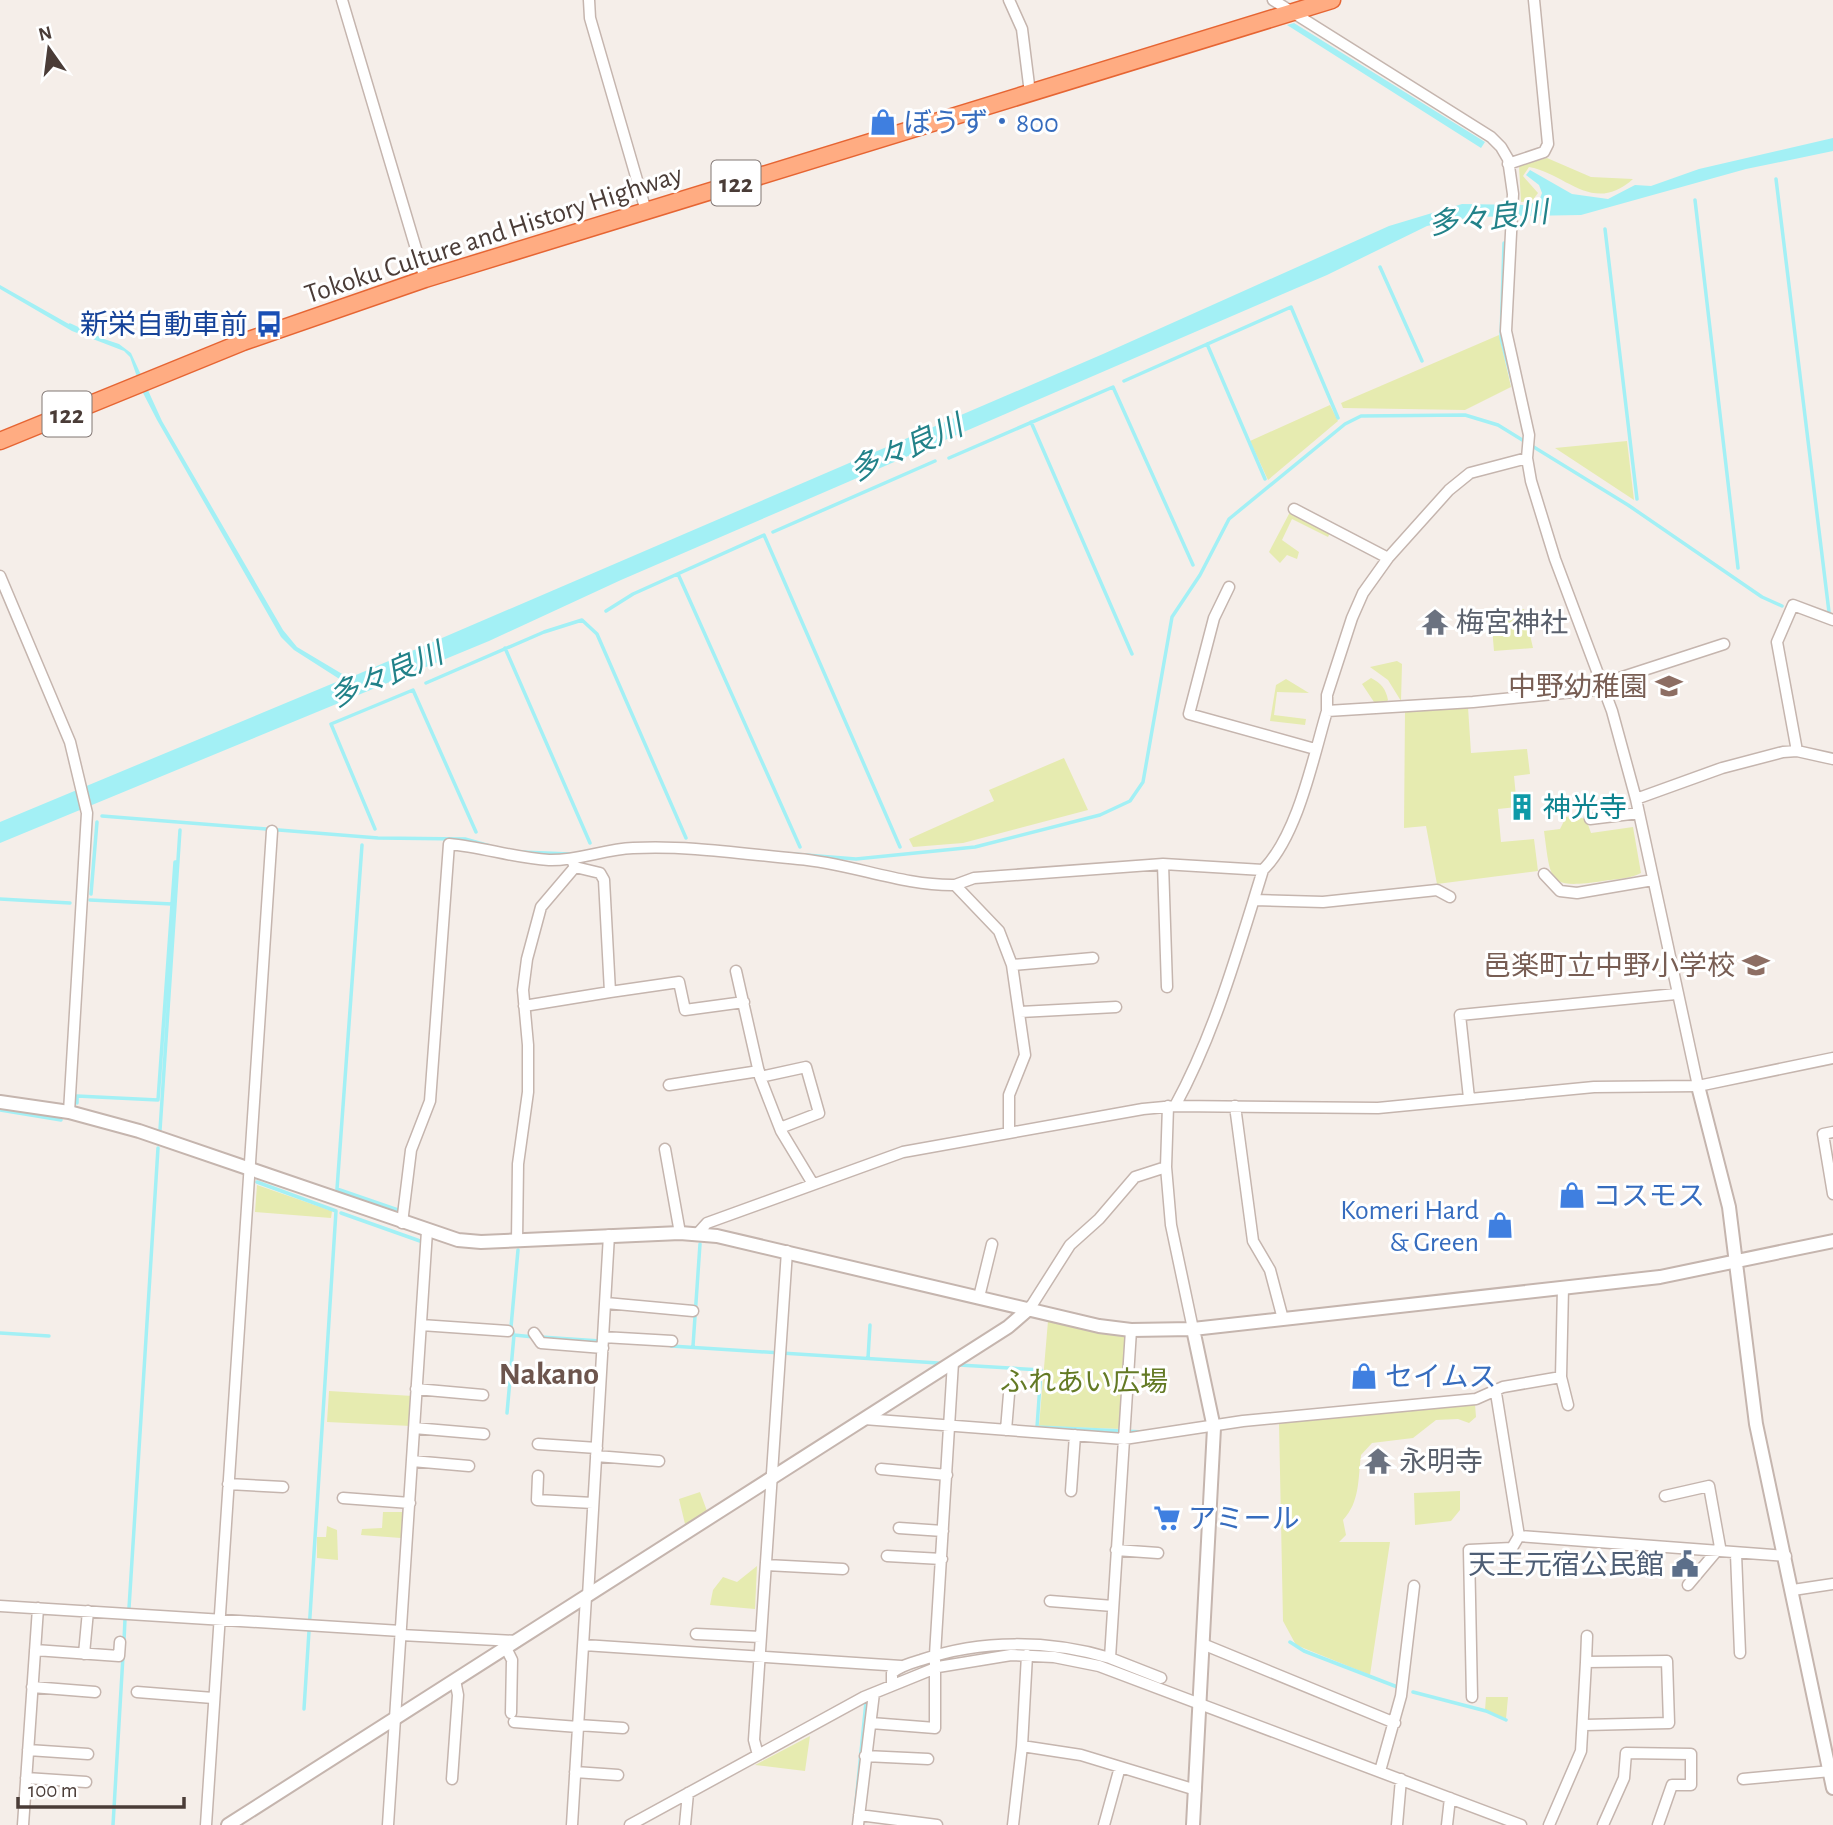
<svg xmlns="http://www.w3.org/2000/svg" width="1833" height="1825" font-family="'Alegreya Sans','Noto Sans JP',sans-serif">
<style>
.green{fill:#e6ebb0}
.water{fill:#a3f0f5}
.lines{fill:none;stroke-linecap:round;stroke-linejoin:round}
.stream{stroke:#a3f0f5;stroke-width:3.5}
.minor-casing{stroke:#c5b5ae;stroke-width:13}
.tertiary-casing{stroke:#c5b5ae;stroke-width:16}
.trunk-casing{stroke:#e66533;stroke-width:19}
.minor{stroke:#fff;stroke-width:10}
.tertiary{stroke:#fff;stroke-width:12}
.trunk{stroke:#ffac82;stroke-width:16}
.labels{text-anchor:middle;stroke-width:6;stroke-linejoin:round;paint-order:stroke}
.shield{fill:#fff;stroke:#807673;stroke-width:2}
.shield-label{font-size:26px;font-weight:bold;fill:#4a3c37}
.shop-label{font-size:28px;fill:#366cbe;stroke:#fff;text-anchor:start}
.street-label{font-size:28px;fill:#4a3c37;stroke:#fff}
.transit-label{font-size:28px;fill:#164399;stroke:#fff;text-anchor:end}
.worship-label{font-size:28px;fill:#5b616d;stroke:#fff;text-anchor:start}
.education-label{font-size:28px;fill:#785e54;stroke:#fff;text-anchor:end}
.culture-label{font-size:28px;fill:#0d838f;stroke:#fff;text-anchor:start}
.park-label{font-size:28px;fill:#647a25;stroke:#fff}
.service-label{font-size:28px;fill:#4e5e75;stroke:#fff;text-anchor:end}
.water-label{font-size:30px;font-style:italic;fill:#228289;stroke:#fff}
.quarter-label{font-size:32px;font-weight:bold;fill:#6d554d;stroke:#fff}
</style>
<rect width="100%" height="100%" fill="#f5eee9"/>
<!-- green -->
<path class="green" d="M 1547,158 L 1591,177 L 1633,179 C 1593,215 1567,174 1529,167 L 1523,176 L 1538,193 L 1532,201 L 1521,202 L 1519,166 Z
M 1499,335 L 1511,387 L 1465,410 L 1343,408 L 1341,403 Z
M 1330,405 L 1338,421 L 1268,480 L 1250,441 Z
M 1627,441 L 1634,500 L 1555,448 Z
M 1290,512 L 1330,533 L 1328,537 L 1292,519 L 1282,540 L 1299,552 L 1297,559 L 1287,555 L 1280,563 L 1269,552 Z
M 1524,609 L 1533,648 L 1494,651 L 1491,616 Z
M 1397,661 L 1402,664 L 1401,701 L 1388,680 L 1370,667 Z
M 1371,678 C 1381,683 1386,689 1388,700 L 1384,705 L 1376,705 L 1362,684 Z
M 1286,679 L 1309,693 L 1277,692 L 1274,715 L 1306,719 L 1305,725 L 1270,721 L 1276,685 Z
M 1468,707 L 1471,753 L 1527,749 L 1530,774 L 1514,776 L 1517,807 L 1498,809 L 1501,842 L 1534,839 L 1538,871 L 1437,884 L 1426,826 L 1404,828 L 1405,711 Z
M 1064,758 L 1088,810 L 963,843 L 913,847 L 909,839 L 994,801 L 989,790 Z
M 1572,816 L 1586,819 L 1591,833 L 1633,827 L 1641,873 C 1630,879 1615,879 1603,881 C 1548,889 1551,883 1544,831 L 1560,829 L 1566,817 Z
M 257,1185 L 332,1211 L 331,1218 L 255,1212 Z
M 1048,1321 L 1098,1333 L 1127,1336 L 1122,1429 L 1039,1426 Z
M 329,1391 L 413,1396 L 411,1426 L 327,1422 Z
M 1475,1404 L 1476,1417 L 1469,1423 L 1458,1419 L 1436,1420 L 1413,1438 L 1372,1443 L 1361,1455 C 1358,1479 1360,1502 1343,1520 L 1346,1535 L 1339,1542 L 1390,1542 L 1370,1675 L 1296,1645 L 1283,1621 L 1279,1423 Z
M 1460,1491 L 1460,1510 L 1451,1521 L 1415,1525 L 1414,1493 Z
M 700,1492 L 707,1511 L 685,1524 L 679,1499 Z
M 383,1512 L 403,1512 L 401,1538 L 361,1535 L 362,1529 L 382,1528 Z
M 327,1526 L 337,1530 L 338,1560 L 317,1558 L 317,1537 L 326,1537 Z
M 757,1566 L 755,1609 L 710,1605 L 713,1590 L 723,1577 L 737,1582 Z
M 1486,1697 L 1508,1697 L 1506,1719 L 1485,1710 Z
M 810,1736 L 805,1771 L 755,1765 Z"/>
<!-- water -->
<path class="water" d="M 1294,23 L 1485,142 L 1481,148 L 1287,25 Z
M 1833,138 L 1833,151 L 1746,169 L 1581,215 L 1472,217 L 1427,226 L 1327,275 L 621,580 L 489,641 L 0,843 L 0,822 L 341,680 L 294,650 L 281,637 L 157,420 L 142,391 L 130,357 L 124,351 L 72,331 L 0,289 L 0,285 L 83,332 L 119,344 L 131,353 L 162,421 L 283,630 L 297,647 L 349,678 L 1103,354 L 1389,226 L 1462,204 L 1528,205 L 1539,201 L 1542,193 L 1539,185 L 1526,175 L 1530,170 L 1572,194 L 1608,199 L 1635,185 L 1651,186 L 1699,169 Z
M 864,1704 L 868,1704 L 854,1825 L 852,1825 Z"/>
<g class="lines">
<!-- stream -->
<path class="stream" d="M 1776,179 L 1829,612
M 1695,200 L 1738,568
M 1605,229 L 1637,499
M 1504,243 L 1501,338 L 1513,384
M 1380,267 L 1422,361
M 70,325 L 98,338
M 1207,344 L 1265,479
M 1124,381 L 1291,307 L 1338,418
M 1031,422 L 1132,654
M 949,458 L 1113,387 L 1193,565
M 773,532 L 935,461
M 678,574 L 800,847
M 606,611 L 633,594 L 764,535 L 900,847
M 505,648 L 590,843
M 426,683 L 544,632 L 582,620 L 597,634 L 686,838
M 102,816 L 378,838 L 465,839 L 490,846
M 375,829 L 331,724 L 413,690 L 476,832
M 362,845 L 337,1189 L 398,1210
M 521,852 L 570,854
M 793,854 L 856,859 L 975,847 L 1100,815 L 1130,801 L 1143,782 L 1172,617 L 1200,575 L 1229,519 L 1345,424 L 1361,416 L 1465,415 L 1498,425 L 1628,505 L 1762,597 L 1782,606
M 91,894 L 97,822
M 0,899 L 70,903
M 90,900 L 172,904
M 77,1103 L 77,1096 L 158,1100 L 175,862 L 178,862
M 0,1110 L 61,1120
M 160,1130 L 180,830
M 257,1182 L 336,1211 L 304,1709
M 341,1213 L 420,1241
M 518,1250 L 511,1327 L 514,1335 L 534,1337
M 0,1333 L 49,1336
M 541,1337 L 600,1341
M 671,1346 L 938,1363
M 693,1346 L 700,1244
M 868,1358 L 870,1325
M 959,1365 L 1041,1370 L 1037,1427 L 1144,1432
M 507,1413 L 514,1335
M 129,1608 L 158,1148
M 124,1641 L 125,1619
M 1290,1642 L 1304,1651 L 1400,1688
M 1413,1692 L 1486,1711 L 1506,1720
M 113,1825 L 123,1656"/>
<defs>
<path id="minor" d="M 342,0 L 425,279
M 589,0 L 590,18 L 646,211
M 1009,0 L 1022,29 L 1030,93
M 1273,0 L 1491,137 L 1501,147 L 1508,159 L 1513,194 L 1506,331 L 1529,435 L 1527,458 L 1531,481 L 1555,559 L 1612,711 L 1636,799 L 1698,1086
M 1508,164 L 1544,152 L 1548,144 L 1534,0
M 1294,509 L 1388,558
M 0,576 L 70,742 L 87,813 L 69,1112
M 1229,587 L 1214,618 L 1189,714 L 1315,749
M 1601,684 L 1724,644
M 1327,711 L 1473,702 L 1603,689
M 1797,751 L 1777,642 L 1793,605 L 1833,620
M 1636,799 L 1722,768 L 1783,752 L 1797,751 L 1833,759
M 1590,819 L 1639,813
M 1163,864 L 1167,987
M 575,867 L 600,873 L 604,880 L 610,992 L 679,982 L 685,1010 L 744,1002
M 1544,874 L 1560,891 L 1577,893 L 1653,880
M 955,885 L 974,878 L 1163,864 L 1263,870
M 1254,900 L 1323,902 L 1437,890 L 1450,897
M 1012,965 L 1093,958
M 736,971 L 760,1077 L 781,1131 L 813,1184
M 524,1006 L 610,992
M 1020,1012 L 1116,1007
M 760,1077 L 806,1067 L 819,1113 L 780,1128
M 669,1085 L 759,1071
M 1469,1098 L 1460,1015 L 1676,994
M 1168,1106 L 1166,1167 L 1171,1225 L 1193,1329
M 1175,1106 C 1215,1033 1238,950 1263,870 C 1298,835 1313,758 1327,711 L 1327,695 L 1352,618 L 1363,593 L 1388,558 L 1449,490 L 1470,473 L 1527,458
M 1235,1106 L 1253,1241 L 1270,1270 L 1283,1319
M 1833,1132 L 1823,1134 L 1833,1194
M 665,1149 L 680,1233
M 402,1223 L 411,1150 L 430,1101 L 449,844 C 483,847 514,858 549,860 C 578,861 604,849 633,848 C 687,845 744,854 798,859 C 851,863 901,886 955,885 L 999,931 L 1012,965 L 1025,1055 L 1009,1095 L 1009,1132
M 698,1233 L 707,1223 L 903,1152 L 1143,1109 L 1175,1106 L 1378,1108 L 1594,1087 L 1698,1086 L 1833,1058
M 517,1241 L 518,1164 L 528,1092 L 528,1045 L 523,990 L 527,959 L 541,907 L 575,867 L 572,860
M 1563,1287 L 1561,1377 L 1568,1405
M 979,1297 L 992,1244
M 606,1303 L 693,1311
M 1030,1308 L 1070,1245 L 1099,1219 L 1135,1177 L 1166,1167
M 421,1325 L 508,1331
M 534,1333 L 541,1343 L 603,1348
M 603,1337 L 672,1341
M 416,1389 L 483,1395
M 864,1419 L 1124,1439 L 1243,1421 L 1476,1399 L 1503,1387 L 1561,1377
M 414,1428 L 484,1434
M 1006,1430 L 1009,1394
M 538,1444 L 597,1448
M 596,1456 L 659,1461
M 412,1461 L 469,1466
M 881,1469 L 947,1475
M 538,1476 L 537,1500 L 593,1503
M 228,1484 L 283,1487
M 1071,1491 L 1075,1435
M 1665,1496 L 1709,1486 L 1720,1547 L 1688,1585
M 343,1498 L 410,1503
M 899,1528 L 943,1531
M 1519,1536 L 1786,1556
M 1116,1550 L 1158,1553
M 1736,1554 L 1740,1653
M 887,1556 L 942,1559
M 766,1565 L 843,1569
M 1793,1590 L 1833,1584
M 588,1596 L 609,1235
M 1050,1601 L 1113,1606
M 0,1606 L 401,1631
M 696,1634 L 761,1637
M 401,1635 L 517,1641
M 584,1645 L 901,1666
M 1205,1645 L 1395,1723
M 506,1648 L 512,1660 L 511,1713
M 35,1650 L 119,1656 L 120,1642
M 84,1654 L 88,1611
M 1110,1658 L 1161,1678
M 1586,1662 L 1587,1636
M 892,1683 L 892,1673 C 900,1666 911,1663 921,1660 C 981,1639 1049,1640 1110,1658 L 1131,1330
M 32,1687 L 95,1692
M 137,1692 L 213,1698
M 1472,1697 L 1469,1550 L 1512,1548 L 1519,1536 L 1496,1393
M 514,1722 L 578,1727
M 871,1723 L 935,1728 L 935,1655 L 953,1362
M 578,1725 L 623,1728
M 1022,1746 L 1081,1755 L 1196,1790
M 28,1750 L 88,1754
M 758,1755 L 754,1740 L 787,1251
M 865,1756 L 928,1759
M 1380,1771 L 1401,1696 L 1414,1586
M 575,1772 L 618,1775
M 26,1778 L 86,1782
M 452,1779 L 458,1695 L 455,1680
M 1743,1779 L 1831,1771
M 859,1815 L 937,1825
M 23,1825 L 38,1608
M 206,1825 L 272,831
M 388,1825 L 427,1231
M 572,1825 L 586,1597
M 630,1825 L 864,1697 L 938,1667 L 1011,1655 L 1054,1657 L 1099,1666 L 1521,1825
M 685,1825 L 688,1793
M 858,1825 L 874,1693
M 1013,1825 L 1022,1746 L 1027,1655
M 1104,1825 L 1120,1767
M 1397,1825 L 1401,1779
M 1447,1825 L 1450,1798
M 1549,1825 L 1581,1751 L 1586,1662 L 1667,1661 L 1669,1723 L 1585,1725
M 1603,1825 L 1624,1778 L 1626,1753 L 1691,1754 L 1691,1785 L 1672,1785 L 1658,1825"/>
<path id="tertiary" d="M 1698,1086 L 1729,1207 L 1756,1424 L 1833,1788
M 0,1102 L 69,1112 L 139,1131 L 458,1240 L 481,1242 L 680,1233 L 717,1236 L 1099,1326 L 1131,1330 L 1193,1329 L 1660,1277 L 1833,1241
M 1193,1329 L 1214,1428 L 1193,1825
M 228,1825 L 1008,1327 L 1030,1308"/>
<path id="trunk" d="M 0,441 L 243,342 L 425,279 L 1332,0"/>
</defs>
<!-- minor casing -->
<use href="#minor" class="minor-casing"/>
<!-- tertiary casing -->
<use href="#tertiary" class="tertiary-casing"/>
<!-- trunk casing -->
<use href="#trunk" class="trunk-casing"/>
<!-- minor -->
<use href="#minor" class="minor"/>
<!-- tertiary -->
<use href="#tertiary" class="tertiary"/>
<!-- trunk -->
<use href="#trunk" class="trunk"/>
</g>
<!-- icons -->
<defs>
<symbol id="shop-bare" viewBox="-9 -9 18 18"><path d="M-5-2.5h2.3a2.7 3.5 0 0 1 5.4 0H5L5.5 6h-11ZM-1.5-2.5h3a1.5 2.3 0 0 0-3 0Z" fill="#3f7fe0" stroke="#fff" stroke-width="2.5" paint-order="stroke"/></symbol>
<symbol id="bus-bare" viewBox="-9 -9 18 18"><path d="M-5-6H5V4H4V6H2V4H-2V6H-4V4H-5ZM-3.5-4V0h7V-4ZM-3.5 1.2v1.5H-2V1.2ZM2 1.2v1.5H3.5V1.2Z" fill="#1a4fb4" stroke="#fff" stroke-width="2.5" paint-order="stroke"/></symbol>
<symbol id="temple-bare" viewBox="-9 -9 18 18"><path d="M0-6L5-2H3V0L6.5 2.5H4V6H1.5V3h-3V6H-4V2.5H-6.5L-3 0V-2H-5Z" fill="#6b7280" stroke="#fff" stroke-width="2.5" paint-order="stroke"/></symbol>
<symbol id="school-bare" viewBox="-9 -9 18 18"><path d="M0-5L7-2L0 1L-7-2ZM-4 1L0 2.5L4 1V4Q0 6-4 4Z" fill="#8d6e63" stroke="#fff" stroke-width="2.5" paint-order="stroke"/></symbol>
<symbol id="building-bare" viewBox="-9 -9 18 18"><path d="M-4-6H4V6H1V3H-1V6H-4ZM-2.5-4.3h1.7v1.8h-1.7ZM.8-4.3h1.7v1.8H.8ZM-2.5-1h1.7V.8h-1.7ZM.8-1h1.7V.8H.8Z" fill="#0f9aa8" stroke="#fff" stroke-width="2.5" paint-order="stroke"/></symbol>
<symbol id="supermarket-bare" viewBox="-9 -9 18 18"><path d="M-6-5.5h2.5l.6 2H6L4.5 2H-2.5L-4.4-4H-6ZM-1.5 3.2a1.3 1.3 0 1 0 .1 0ZM3 3.2a1.3 1.3 0 1 0 .1 0Z" fill="#3f7fe0" stroke="#fff" stroke-width="2.5" paint-order="stroke"/></symbol>
<symbol id="civic-bare" viewBox="-9 -9 18 18"><path d="M-.6-6.5H3V-4.5H.6V-3L4-1V1h2V6H-6V1h2V-1L-.6-3ZM-1.2 2.5V6h2.4V2.5Z" fill="#5c6f8a" stroke="#fff" stroke-width="2.5" paint-order="stroke"/></symbol>
</defs>
<g fill-rule="evenodd">
<use href="#shop-bare" x="864" y="103" width="38" height="38"/>
<use href="#bus-bare" x="250" y="305" width="38" height="38"/>
<use href="#temple-bare" x="1416" y="603" width="38" height="38"/>
<use href="#school-bare" x="1650" y="667" width="38" height="38"/>
<use href="#building-bare" x="1503" y="788" width="38" height="38"/>
<use href="#school-bare" x="1737" y="946" width="38" height="38"/>
<use href="#shop-bare" x="1553" y="1176" width="38" height="38"/>
<use href="#shop-bare" x="1481" y="1206" width="38" height="38"/>
<use href="#shop-bare" x="1345" y="1357" width="38" height="38"/>
<use href="#temple-bare" x="1359" y="1442" width="38" height="38"/>
<use href="#supermarket-bare" x="1148" y="1499" width="38" height="38"/>
<use href="#civic-bare" x="1666" y="1545" width="38" height="38"/>
</g>
<g class="labels">
<!-- shield labels -->
<g class="shield">
<rect x="711.5" y="160.5" width="49" height="45" rx="5"/>
<rect x="42.5" y="391.5" width="49" height="45" rx="5"/>
</g>
<g class="shield-label">
<text x="736" y="192">122</text>
<text x="67" y="423">122</text>
</g>
<!-- shop labels -->
<g class="shop-label">
<text x="904" y="132">ぼうず・800</text>
<text x="1593" y="1205">コスモス</text>
<text x="1479" y="1219" text-anchor="end">Komeri Hard<tspan x="1479" dy="32">&amp; Green</tspan></text>
<text x="1385" y="1386">セイムス</text>
<text x="1188" y="1528">アミール</text>
</g>
<!-- street labels -->
<g class="street-label">
<text transform="translate(493 233) rotate(-18)" y="10">Tokoku Culture and History Highway</text>
</g>
<!-- transit labels -->
<g class="transit-label">
<text x="248" y="334">新栄自動車前</text>
</g>
<!-- worship labels -->
<g class="worship-label">
<text x="1456" y="632">梅宮神社</text>
<text x="1399" y="1471">永明寺</text>
</g>
<!-- education labels -->
<g class="education-label">
<text x="1648" y="696">中野幼稚園</text>
<text x="1735" y="975">邑楽町立中野小学校</text>
</g>
<!-- culture labels -->
<g class="culture-label">
<text x="1543" y="817">神光寺</text>
</g>
<!-- park labels -->
<g class="park-label">
<text x="1084" y="1391">ふれあい広場</text>
</g>
<!-- service labels -->
<g class="service-label">
<text x="1664" y="1574">天王元宿公民館</text>
</g>
<!-- water labels -->
<g class="water-label">
<text transform="translate(1488 218) rotate(-6)" y="10">多々良川</text>
<text transform="translate(906 448) rotate(-24)" y="10">多々良川</text>
<text transform="translate(386 675) rotate(-23)" y="10">多々良川</text>
</g>
<!-- quarter labels -->
<g class="quarter-label">
<text x="549" y="1384">Nakano</text>
</g>
</g>
<!-- north arrow -->
<g transform="translate(49 49) rotate(346)" stroke="#ffffff" stroke-width="5" paint-order="stroke">
<path d="M0-5L12 26L0 18L-12 26Z" fill="#4a3c37"/>
<text y="-10" font-size="19" font-weight="bold" text-anchor="middle" fill="#4a3c37">N</text>
</g>
<!-- scale -->
<path d="M18 1797v10h166v-10" fill="none" stroke="#4a3c37" stroke-width="3.5"/>
<text x="28" y="1797" font-size="21" fill="#4a3c37" stroke="#ffffff" stroke-width="5" paint-order="stroke">100 m</text>
</svg>
